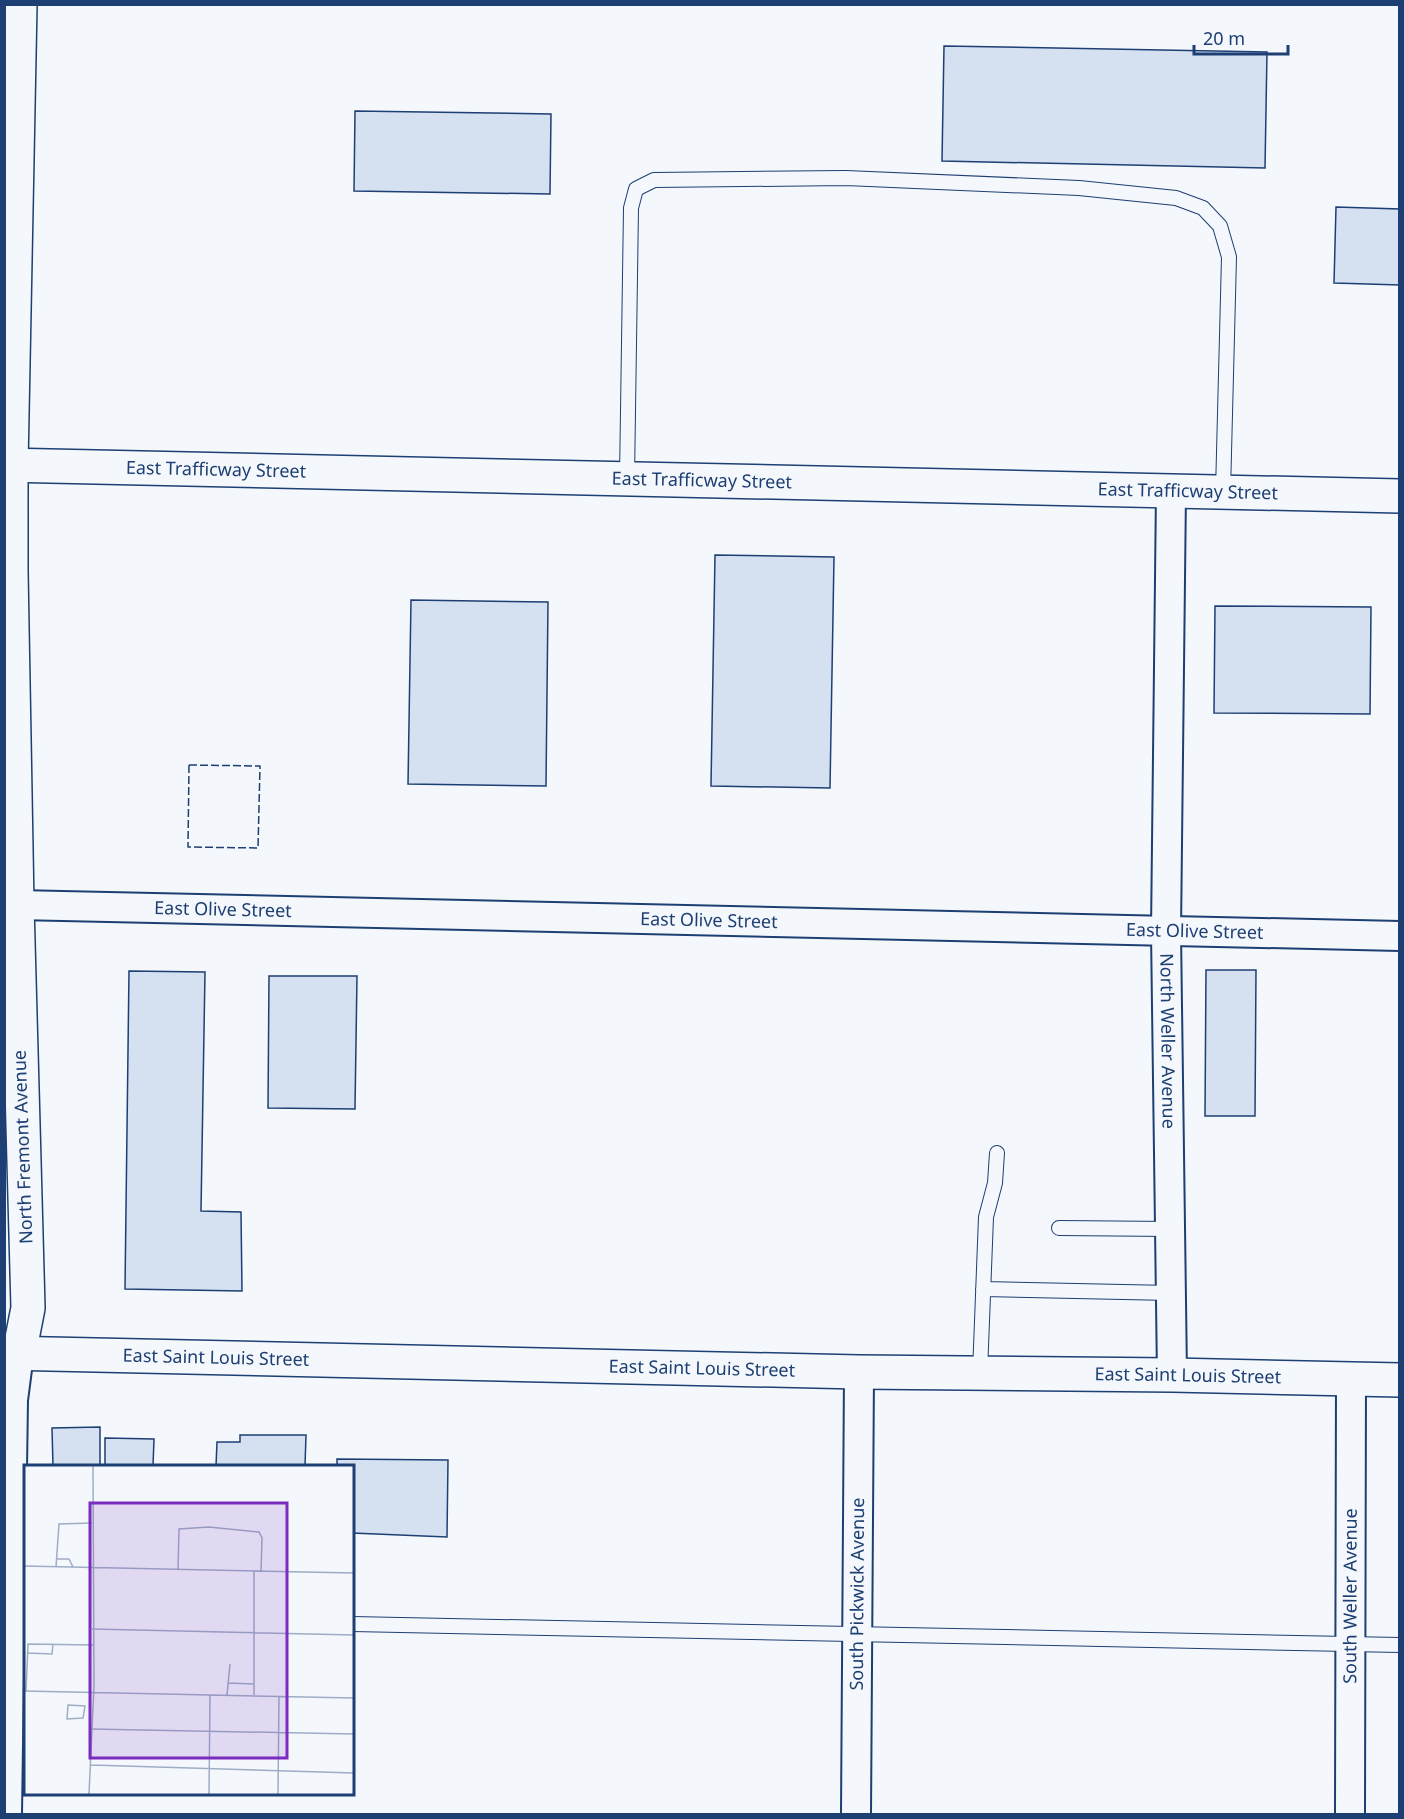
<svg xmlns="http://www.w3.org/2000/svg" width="1404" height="1819" font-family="'Noto Sans',sans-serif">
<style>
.building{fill:#d5e0f0;stroke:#1d3f73;stroke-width:1.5}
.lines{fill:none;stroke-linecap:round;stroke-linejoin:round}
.service-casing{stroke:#1d3f73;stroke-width:16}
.minor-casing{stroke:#1d3f73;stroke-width:32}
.tertiary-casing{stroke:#1d3f73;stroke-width:36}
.secondary-casing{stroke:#1d3f73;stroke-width:36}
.service{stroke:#f4f7fb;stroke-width:14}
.minor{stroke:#f4f7fb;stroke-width:28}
.tertiary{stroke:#f4f7fb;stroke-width:33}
.secondary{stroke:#f4f7fb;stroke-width:33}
.fence{stroke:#1d3f73;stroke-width:1.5;stroke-dasharray:8 3;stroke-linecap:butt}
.labels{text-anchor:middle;stroke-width:4.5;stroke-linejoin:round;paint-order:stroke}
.street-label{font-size:18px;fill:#1d3f73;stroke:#f4f7fb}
.inset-road{fill:none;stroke:#9eadc5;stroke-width:1.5}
.view{fill:#7b2cbf;fill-opacity:0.15;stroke:#7b2cbf;stroke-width:3}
.inset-edge{fill:none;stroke:#1d3f73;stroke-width:3}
</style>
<rect width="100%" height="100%" fill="#f4f7fb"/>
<!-- building -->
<path class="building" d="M 944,46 L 1267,52 L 1265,168 L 942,161 Z
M 355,111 L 551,114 L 550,194 L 354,191 Z
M 1336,207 L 1400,209 L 1400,285 L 1334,283 Z
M 715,555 L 834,557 L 830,788 L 711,786 Z
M 411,600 L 548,602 L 546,786 L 408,784 Z
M 1215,606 L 1371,607 L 1370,714 L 1214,713 Z
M 1206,970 L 1256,970 L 1255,1116 L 1205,1116 Z
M 129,971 L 205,972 L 201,1211 L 241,1212 L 242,1291 L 125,1289 Z
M 269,976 L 357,976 L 355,1109 L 268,1108 Z
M 100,1427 L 100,1466 L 53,1466 L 52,1428 Z
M 240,1435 L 306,1435 L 305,1466 L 216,1466 L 217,1442 L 240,1442 Z
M 105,1438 L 154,1439 L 153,1466 L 105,1466 Z
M 337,1459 L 448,1460 L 447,1537 L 352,1533 L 352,1466 L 337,1466 Z"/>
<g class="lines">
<defs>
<path id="service" d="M 627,479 L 631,208 L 636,189 L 654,180 L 846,178 L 1079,188 L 1176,198 L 1203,208 L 1220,226 L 1229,257 L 1223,492
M 1059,1228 L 1170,1229
M 983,1289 L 1171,1293
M 980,1373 L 986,1217 L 995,1183 L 997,1153
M 352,1624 L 1400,1645"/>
<g id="minor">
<path id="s1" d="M 1171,491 L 1166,932 L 1172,1375"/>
<path id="s2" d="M 17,905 L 1400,936"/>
<path d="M 7,1814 L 13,1400 L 19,1354"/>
<path id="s3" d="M 856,1814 L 859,1372"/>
<path id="s4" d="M 1350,1814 L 1351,1379"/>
</g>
<path id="tertiary" d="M 19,1354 L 28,1308 L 17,905 L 11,571 L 11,465 L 20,4"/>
<g id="secondary">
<path id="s5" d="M 4,465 L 1400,496"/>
<path id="s6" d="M 4,1353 L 859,1372 L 1172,1375 L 1400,1380"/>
</g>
</defs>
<!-- service casing -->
<use href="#service" class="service-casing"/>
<!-- minor casing -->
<use href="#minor" class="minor-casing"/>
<!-- tertiary casing -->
<use href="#tertiary" class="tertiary-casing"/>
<!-- secondary casing -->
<use href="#secondary" class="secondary-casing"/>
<!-- service -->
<use href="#service" class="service"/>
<!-- minor -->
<use href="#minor" class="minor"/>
<!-- tertiary -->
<use href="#tertiary" class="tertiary"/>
<!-- secondary -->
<use href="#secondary" class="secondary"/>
<!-- fence -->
<path class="fence" d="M 189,765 L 260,766 L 258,848 L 188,847 Z"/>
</g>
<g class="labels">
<!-- street labels -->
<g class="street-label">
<text dy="6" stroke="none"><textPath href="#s5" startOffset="212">East Trafficway Street</textPath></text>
<text dy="6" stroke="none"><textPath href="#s5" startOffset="698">East Trafficway Street</textPath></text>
<text dy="6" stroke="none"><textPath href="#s5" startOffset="1184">East Trafficway Street</textPath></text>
<text dy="6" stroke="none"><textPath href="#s2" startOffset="206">East Olive Street</textPath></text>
<text dy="6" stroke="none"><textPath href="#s2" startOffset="692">East Olive Street</textPath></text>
<text dy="6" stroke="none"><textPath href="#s2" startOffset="1178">East Olive Street</textPath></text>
<text dy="6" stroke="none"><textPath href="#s1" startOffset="550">North Weller Avenue</textPath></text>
<text transform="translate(23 1147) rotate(-92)" y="6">North Fremont Avenue</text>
<text dy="6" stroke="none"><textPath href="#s6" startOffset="212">East Saint Louis Street</textPath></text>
<text dy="6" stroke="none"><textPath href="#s6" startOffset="698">East Saint Louis Street</textPath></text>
<text dy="6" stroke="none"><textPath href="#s6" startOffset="1184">East Saint Louis Street</textPath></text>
<text dy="6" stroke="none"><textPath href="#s3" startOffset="220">South Pickwick Avenue</textPath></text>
<text dy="6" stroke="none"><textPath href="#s4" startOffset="218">South Weller Avenue</textPath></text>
</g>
</g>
<!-- overview -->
<g transform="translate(24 1465)">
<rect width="330" height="330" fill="#f4f7fb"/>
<path class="inset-road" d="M 32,94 L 45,94 L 49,102M 0,101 L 330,108M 32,102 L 35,59 L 68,58M 154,105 L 155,64 L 185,62 L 235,67 L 238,73 L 237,107M 230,106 L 230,230M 68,164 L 330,170M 3,188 L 28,189 L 29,179M 204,218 L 230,219M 0,226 L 330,233M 2,226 L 4,179 L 69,180M 203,230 L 206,199M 44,240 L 61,241 L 59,253 L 43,254 ZM 67,264 L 330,269M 67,300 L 330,308M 65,329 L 70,221 L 69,1M 185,329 L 186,230M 254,329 L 255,231"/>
<path class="view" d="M 66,38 L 263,38 L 263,293 L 66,293 Z"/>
<rect width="330" height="330" class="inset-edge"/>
</g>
<!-- border -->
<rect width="1404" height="1819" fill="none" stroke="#1d3f73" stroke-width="12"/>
<!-- scale -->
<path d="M1194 45v9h94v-9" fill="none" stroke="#1d3f73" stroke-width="3"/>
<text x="1203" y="45" font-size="18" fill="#1d3f73" stroke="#f4f7fb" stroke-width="4.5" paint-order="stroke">20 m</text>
</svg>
